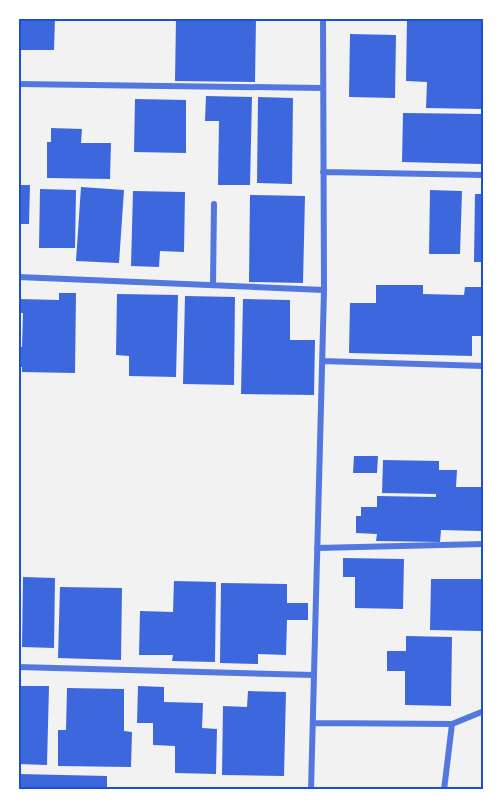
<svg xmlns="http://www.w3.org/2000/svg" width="502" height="808" font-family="Mulish,sans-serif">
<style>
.building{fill:#3d67dc}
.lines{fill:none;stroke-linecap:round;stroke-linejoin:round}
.minor{stroke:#5277de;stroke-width:6}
.neatline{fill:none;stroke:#1d4ed8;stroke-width:2}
</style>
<rect width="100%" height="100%" fill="#f2f2f2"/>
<!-- building -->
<path class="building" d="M 20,18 L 55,18 L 54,50 L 20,50 Z
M 176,18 L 256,18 L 255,82 L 175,81 Z
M 407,18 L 484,18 L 482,109 L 426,108 L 427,82 L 406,81 Z
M 350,34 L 396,35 L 395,98 L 349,97 Z
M 206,96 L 252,97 L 250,185 L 218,185 L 219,121 L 205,121 Z
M 258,97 L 293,98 L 292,184 L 257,183 Z
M 135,99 L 186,100 L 186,153 L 134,152 Z
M 403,113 L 482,114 L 481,164 L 402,162 Z
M 51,128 L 82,129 L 81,143 L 111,143 L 110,179 L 47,178 L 47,142 L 51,142 Z
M 18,185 L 30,185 L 29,224 L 18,224 Z
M 81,187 L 124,190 L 119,263 L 76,261 Z
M 40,189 L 76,190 L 75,248 L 39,248 Z
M 430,190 L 462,191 L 460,254 L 429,254 Z
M 133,191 L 185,192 L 184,252 L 160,251 L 159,267 L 131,266 Z
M 475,194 L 484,194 L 484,262 L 474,262 Z
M 250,195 L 305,196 L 303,283 L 249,282 Z
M 376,285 L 423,285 L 423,294 L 464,295 L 465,287 L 484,287 L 484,336 L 472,336 L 472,356 L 349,353 L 350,303 L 376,303 Z
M 59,293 L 76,293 L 75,373 L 22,372 L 22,367 L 18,367 L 18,347 L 22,347 L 23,313 L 18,313 L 18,299 L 59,300 Z
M 117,294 L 178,295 L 176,377 L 129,376 L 129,356 L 116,355 Z
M 185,296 L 235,297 L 234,385 L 183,384 Z
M 243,299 L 290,300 L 290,340 L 315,340 L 314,395 L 241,394 Z
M 354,456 L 378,456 L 377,473 L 353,473 Z
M 383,460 L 439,461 L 439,470 L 457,470 L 456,487 L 481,487 L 481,531 L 441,530 L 440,542 L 376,541 L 377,534 L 356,533 L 356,516 L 361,516 L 361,507 L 377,507 L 377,496 L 436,497 L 436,494 L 382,493 Z
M 18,546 L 20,546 L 20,567 L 18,567 Z
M 343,558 L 404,559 L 403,609 L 355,608 L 355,577 L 343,577 Z
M 23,577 L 55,578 L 54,648 L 22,647 Z
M 431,579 L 482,579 L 481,631 L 430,630 Z
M 174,581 L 216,582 L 215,662 L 172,661 L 173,655 L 139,655 L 140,611 L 173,612 Z
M 221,583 L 287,584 L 287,603 L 308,603 L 308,620 L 287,620 L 286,655 L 258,654 L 258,664 L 220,663 Z
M 60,587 L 122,588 L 121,660 L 58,658 Z
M 406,636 L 452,637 L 451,706 L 405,705 L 405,671 L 387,671 L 387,651 L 406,651 Z
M 18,686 L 49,686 L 47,765 L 18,764 Z
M 138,686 L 164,687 L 164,702 L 203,703 L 202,728 L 217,729 L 216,774 L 175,773 L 175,746 L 153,745 L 153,723 L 137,723 Z
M 67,688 L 124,689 L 124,731 L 132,732 L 131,767 L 58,766 L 58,730 L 66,730 Z
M 248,691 L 286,692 L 284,776 L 222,775 L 223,706 L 247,707 Z
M 18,774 L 107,776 L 107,790 L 18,790 Z"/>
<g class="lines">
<!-- minor -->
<path class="minor" d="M 18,84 L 322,88
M 323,172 L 484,175
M 18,277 L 324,290
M 213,284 L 214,204
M 322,361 L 484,366
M 317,548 L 484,544
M 18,667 L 314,675
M 313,723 L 452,724 L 484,711
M 311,790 L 324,290 L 323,18
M 444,790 L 452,724"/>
</g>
<!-- border -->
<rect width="502" height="808" fill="none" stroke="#ffffff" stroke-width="39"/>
<rect x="20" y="20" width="462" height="768" class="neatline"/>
</svg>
